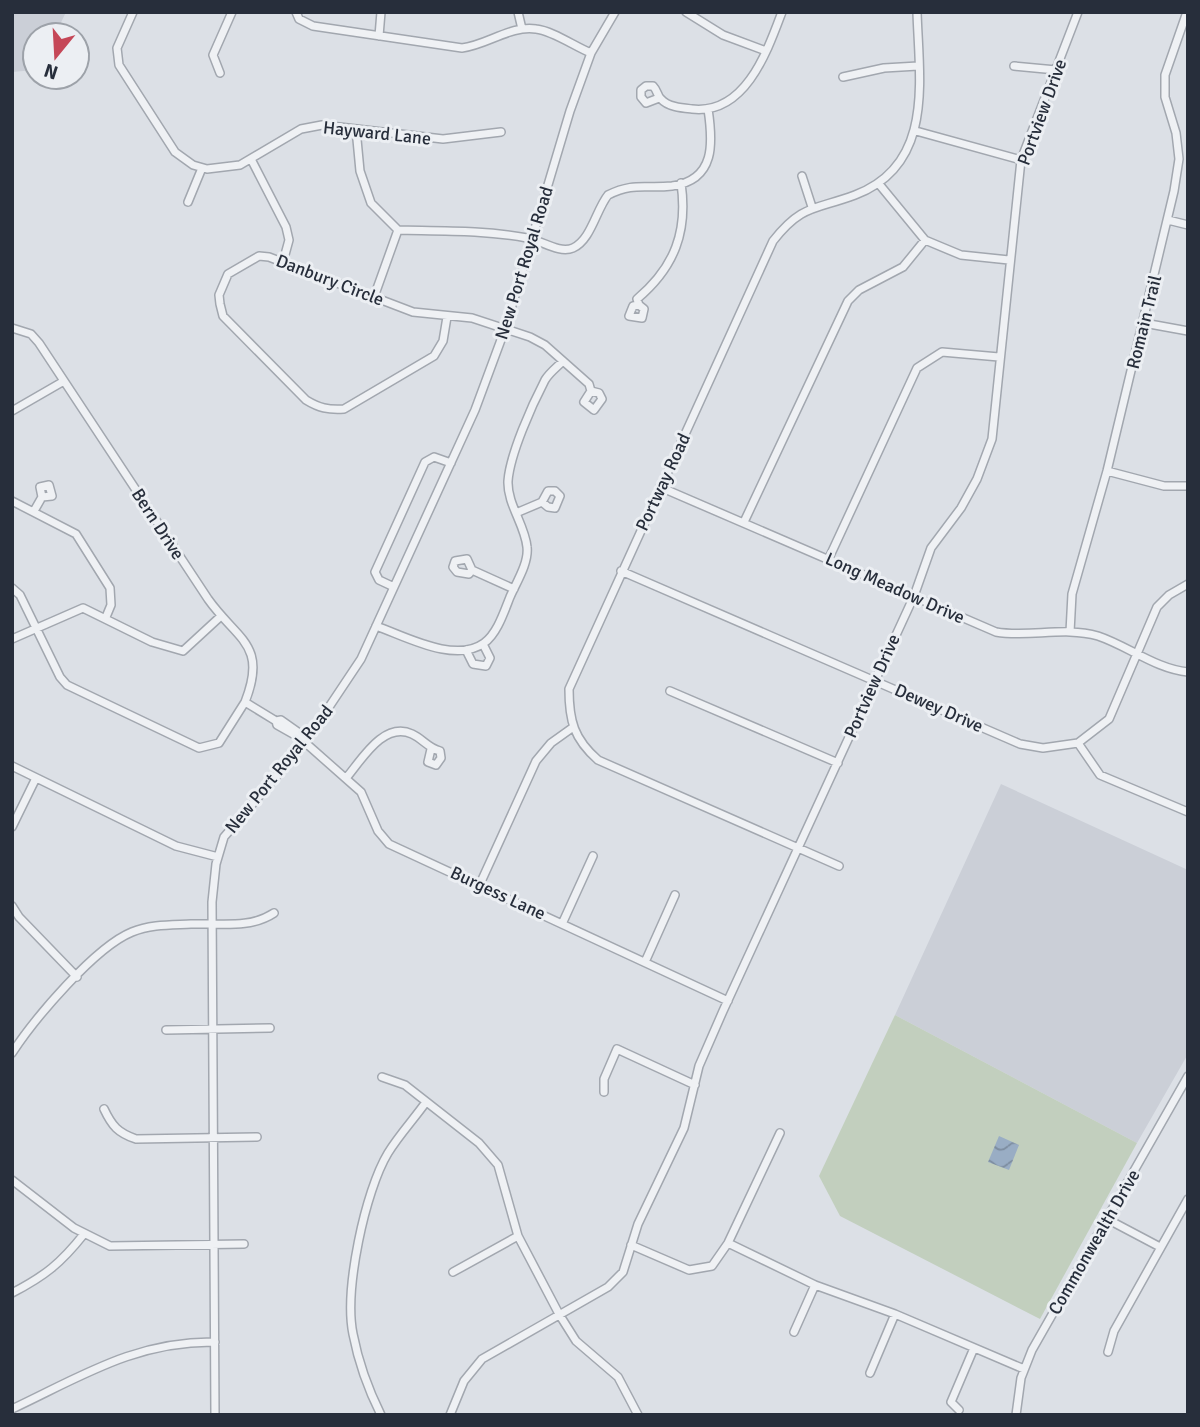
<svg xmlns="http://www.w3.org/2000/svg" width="1200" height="1427" font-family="Signika,sans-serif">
<defs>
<pattern id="water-waves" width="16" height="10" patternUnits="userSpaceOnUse" patternTransform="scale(1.75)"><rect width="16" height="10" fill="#99adc4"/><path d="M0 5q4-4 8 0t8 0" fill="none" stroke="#7d8da0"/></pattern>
</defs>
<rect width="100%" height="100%" fill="#dce0e6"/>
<!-- built -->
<path fill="#cbcfd7" d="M12,12h54l-11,23h-20v35l-23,2z
M1001,784l187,86v184l-51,89 -242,-128z"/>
<!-- grass -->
<path fill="#c2cfbe" d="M895,1015l242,128 -97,176 -200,-103 -21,-40z"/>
<!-- water -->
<path fill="url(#water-waves)" d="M999,1136l20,9 -10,25 -21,-8z"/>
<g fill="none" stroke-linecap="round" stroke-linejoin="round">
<defs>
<path id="minor" d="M133,12l-16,36 2,17 56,87 18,13 14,4 33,-4 61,-36 21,-4 121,14 58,-7
M296,12l3,7 14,7 149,22c25,-3 49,-23 74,-19 17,2 38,17 55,24
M518,12l4,17
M686,12l37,23 43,16
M379,36l2,-24
M1014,66l42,4
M220,73l-7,-18 19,-43
M843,77l41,-9 34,-2
M659,98l-13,5 -5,-6v-7l5,-4h7c5,5 4,10 8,13 7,8 21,9 31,10 53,6 75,-57 90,-97
M356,129l4,42 11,32 27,27c43,1 87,0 129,8 14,2 32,16 46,10 18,-8 23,-38 35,-53 26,-13 37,-6 64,-9 44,-6 41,-44 36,-77
M916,131l105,29
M251,159l35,68 3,13 -6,22
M802,176l10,31
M879,184l46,56 36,15 48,5
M188,202l14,-34
M1168,220l20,5
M374,297l24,-67
M639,305l5,4 -2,9 -13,-2 4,-10 6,-1 -2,-6c38,-32 51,-68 44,-116
M447,317l-4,24 -9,15 -90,53c-16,1 -25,-1 -38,-9l-83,-84 -3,-12 -1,-9 9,-21 31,-18 10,1 144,55 59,6 58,19 15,8 44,39 2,7 8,2 3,6 -8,11 -10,-8 7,-11
M1144,323l44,8
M12,328l19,6 8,9 169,256c29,41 60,45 37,103l31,19
M12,411l52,-30
M1107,471l57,15h24
M660,487l336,145c33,6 68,-6 102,4 30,10 58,33 90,36
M12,501l64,33 34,54 1,17 -5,12
M34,511l8,-14 -2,-10 9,-2 3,11 -10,1
M516,513l26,-11 6,-11h7l5,5 -5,12 -7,-1 -6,-5
M744,522l104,-221 11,-11 44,-23 22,-27
M829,558l88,-190 25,-16 57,5
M472,570l-3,4 -12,-2 -4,-5 2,-6 12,-2 5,11 42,19
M621,571l399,173 23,4 35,-5 31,-24 48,-112 12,-12 19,-11
M394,587l-15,-7 -4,-8 50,-110 9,-5 17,6
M12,588l8,7 40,82 7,8 132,63 20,-5 26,-41
M376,626c29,10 79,38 108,17 13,-9 20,-31 26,-46 6,-14 19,-34 17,-50 -2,-22 -20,-43 -19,-66 2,-27 24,-76 37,-101 4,-7 12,-13 18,-19
M1070,632l2,-38 35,-123 67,-280 5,-32 -3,-26 -11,-36v-22l22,-63
M12,639l71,-31 69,34 31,9 38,-35
M466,650l7,14 13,2 4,-8 -7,-14
M670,691l168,72
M281,720l17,12 2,6 -23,-13 -1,-4z
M300,738l61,54 17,39 11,13 339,157
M1078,743l22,32 88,37
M12,766l164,80 42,11
M347,777c15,-18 37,-56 65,-43 11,5 16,14 28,17l1,7 -5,7 -8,-3 3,-13
M12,827l24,-49
M839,866l-241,-106c-24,-21 -29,-39 -29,-71l204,-448c29,-37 42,-31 82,-46 80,-30 64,-116 62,-183
M480,884l56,-123 15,-18 21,-15
M12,906l7,11 58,60
M562,924l31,-68
M645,962l30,-67
M166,1030l104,-2
M12,1053c23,-35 83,-106 120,-121 19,-8 40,-7 59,-8 29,-1 59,5 83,-11
M382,1077l23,8 74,58 19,22 20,71 41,78 17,27 42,36 20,38
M604,1092v-13l13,-30 78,36
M104,1109c8,17 14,24 32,30l121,-2
M12,1180l62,48 36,18 134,-2
M1107,1219l53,28
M728,1243l87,42 80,29 129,55
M631,1245l58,25 23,-4 16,-23 52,-110
M453,1272l65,-36
M12,1293c33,-17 49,-30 72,-59
M794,1332l21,-47
M1108,1352l6,-21 74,-132
M870,1373l25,-59
M12,1409c70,-33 124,-68 203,-67
M959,1410l-8,-8 23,-54
M215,1415l-3,-513 4,-38 8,-27 81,-94 56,-84 114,-249 30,-81 65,-218 21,-58 24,-41
M381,1415c-12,-24 -23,-55 -28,-81 -9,-44 12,-143 35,-181 11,-18 26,-34 38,-51
M450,1415l14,-34 18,-22 126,-72 15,-15 15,-48 46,-96 15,-62 24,-55 191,-415 17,-48 30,-40 16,-29 15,-40 29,-279 57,-148
M1016,1415l5,-37 11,-28 156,-274"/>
</defs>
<!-- minor casing -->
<use href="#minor" stroke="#a2a7af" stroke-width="10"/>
<!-- minor -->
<use href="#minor" stroke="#eff1f4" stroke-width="7"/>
</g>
<g text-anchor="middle" stroke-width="6" stroke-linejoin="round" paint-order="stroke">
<!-- street labels -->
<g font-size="18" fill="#272e3b" stroke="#eceff3">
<text transform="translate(1042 112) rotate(-70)" y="6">Portview Drive</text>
<text transform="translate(377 133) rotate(6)" y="6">Hayward Lane</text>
<text transform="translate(524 263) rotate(-73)" y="6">New Port Royal Road</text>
<text transform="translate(330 280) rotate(21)" y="6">Danbury Circle</text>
<text transform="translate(1144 322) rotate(-76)" y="6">Romain Trail</text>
<text transform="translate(663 482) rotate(-65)" y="6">Portway Road</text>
<text transform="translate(158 524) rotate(57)" y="6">Bern Drive</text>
<text transform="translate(895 588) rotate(24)" y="6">Long Meadow Drive</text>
<text transform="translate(872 686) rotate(-66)" y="6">Portview Drive</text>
<text transform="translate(939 708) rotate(24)" y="6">Dewey Drive</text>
<text transform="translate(279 769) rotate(-51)" y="6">New Port Royal Road</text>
<text transform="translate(498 893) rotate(25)" y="6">Burgess Lane</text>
<text transform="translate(1094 1242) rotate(-60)" y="6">Commonwealth Drive</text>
</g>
</g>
<!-- border -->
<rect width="1200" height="1427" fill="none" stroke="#272e3b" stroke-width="28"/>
<!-- north arrow -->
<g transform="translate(56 56) rotate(198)"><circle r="33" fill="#eceff3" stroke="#9da2a9" stroke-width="2"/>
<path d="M0-5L12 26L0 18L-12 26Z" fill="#c54757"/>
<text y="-10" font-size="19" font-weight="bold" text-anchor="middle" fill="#272e3b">N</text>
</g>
</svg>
